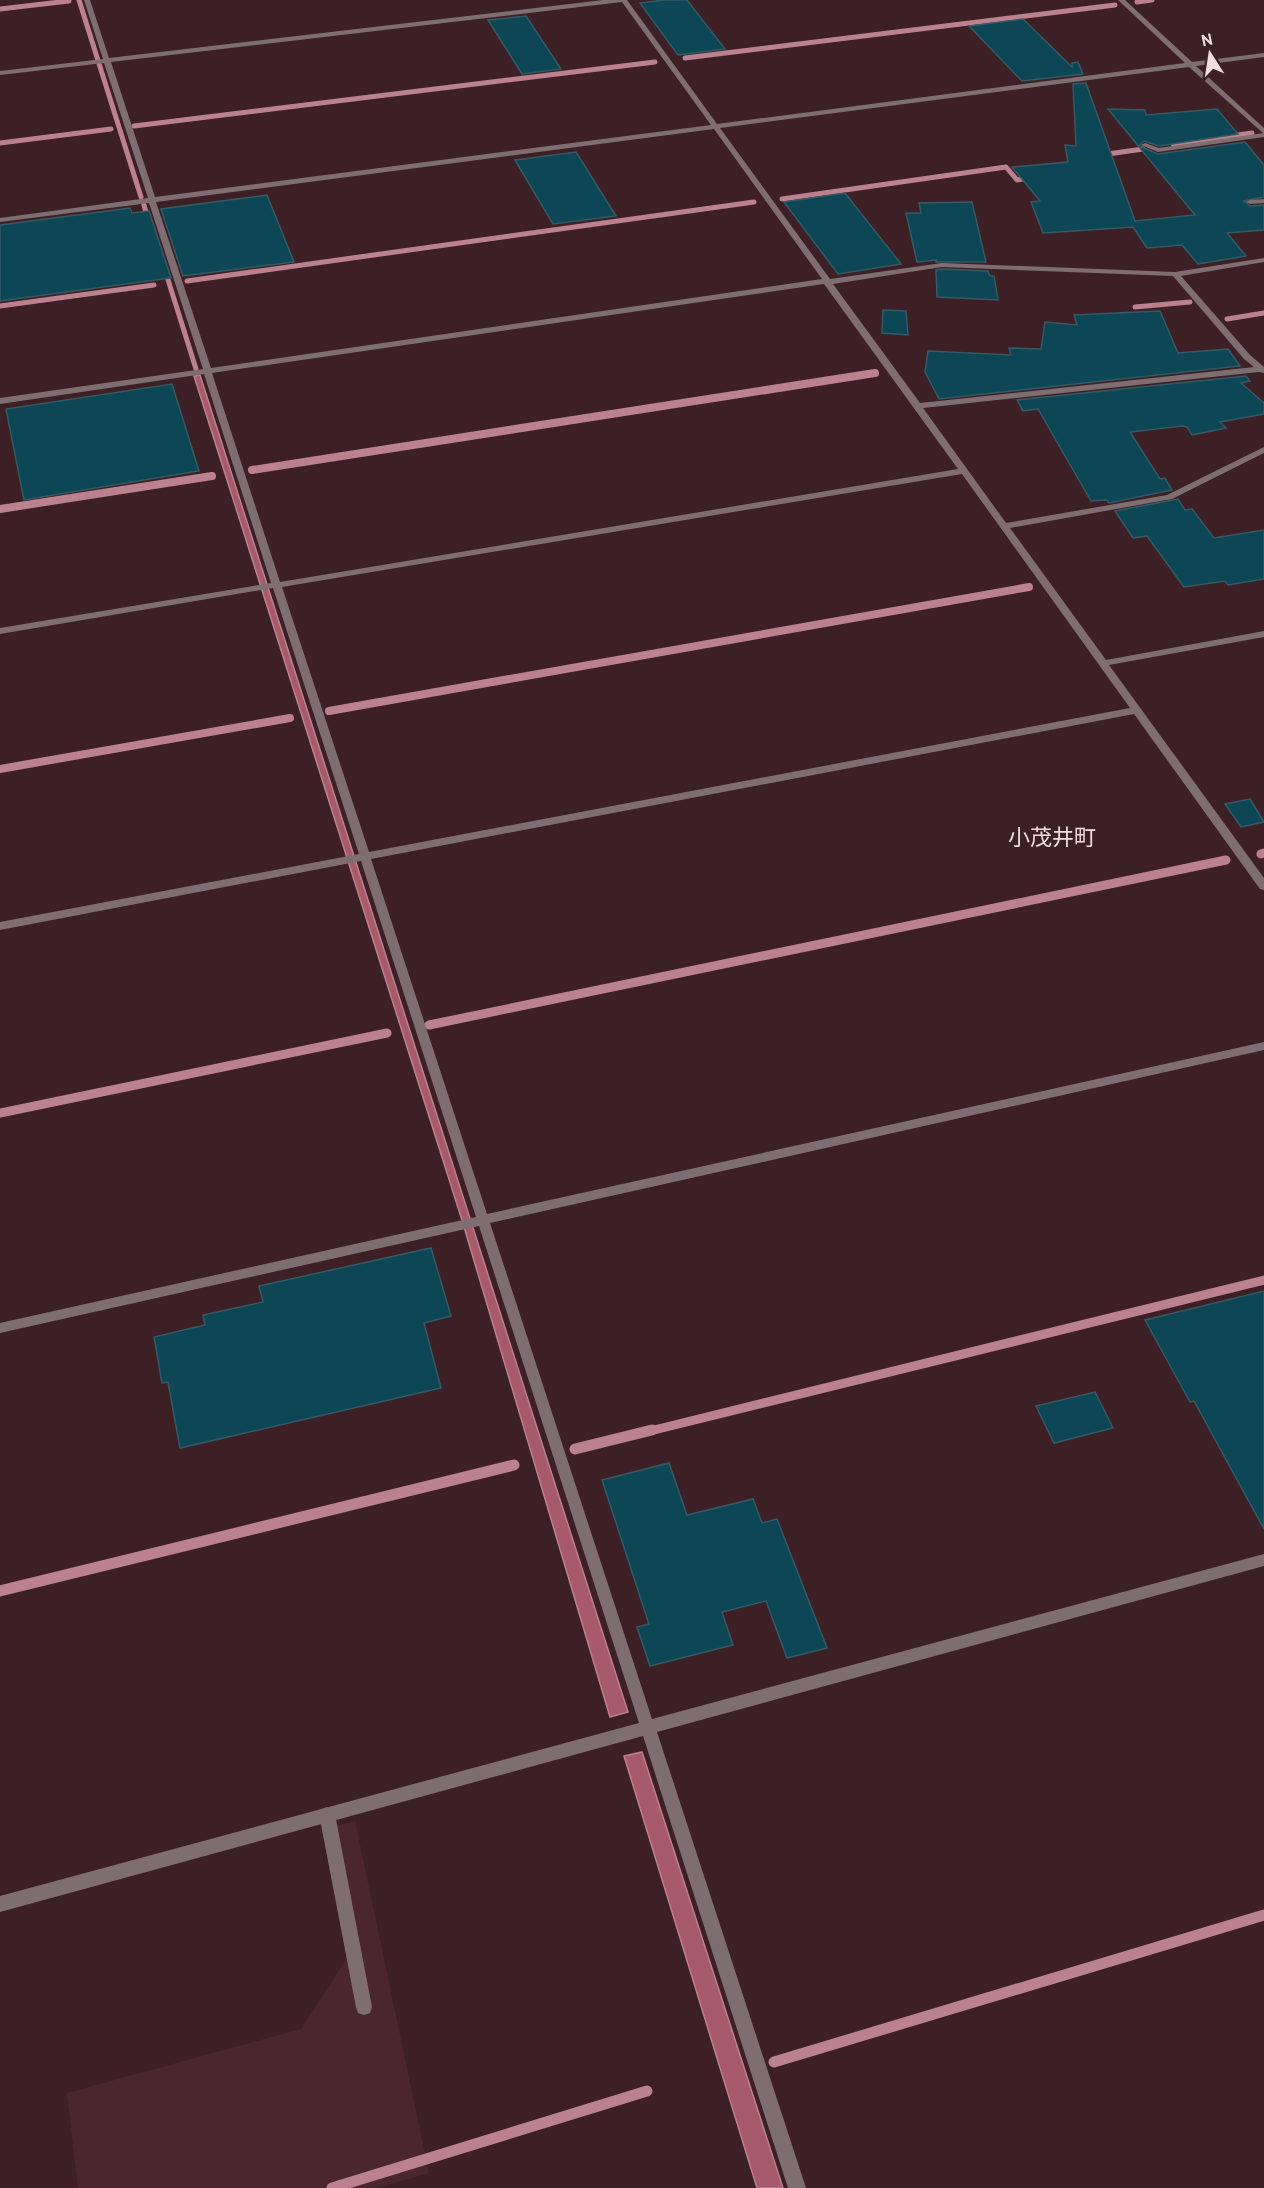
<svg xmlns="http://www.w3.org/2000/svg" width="1264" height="2188" font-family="Overpass,'Noto Sans JP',sans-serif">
<rect width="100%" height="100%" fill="#3d2026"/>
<!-- built -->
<path fill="#4a2730" d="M355,1821l74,352 -52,15h-299l-11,-95 234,-64 46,-71 -25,-128z"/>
<!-- water -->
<path fill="#a65a6b" stroke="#bc818e" stroke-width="1.5" d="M200,375l428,1337 -18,5 -149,-500 -267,-841z
M642,1752l141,436h-26l-133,-432z"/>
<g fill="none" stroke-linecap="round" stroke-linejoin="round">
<!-- stream-far3 -->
<path stroke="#bc818e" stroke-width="5" d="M79,0l62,197
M1137,2l15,-2
M0,9l69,-8
M685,58l430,-53
M134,126l521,-64
M0,143l111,-14
M1173,144l79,-11
M1101,155l42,-6
M782,199l224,-32 11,13 16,-3
M144,205l5,18
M164,267l32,102
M187,281l567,-79
M0,306l154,-21
M1135,307l55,-5
M1227,319l37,-6"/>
<!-- stream-far2 -->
<path stroke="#bc818e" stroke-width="8" d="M252,470l623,-97
M0,509l212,-33
M329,711l700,-124
M0,769l290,-51"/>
<!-- stream-far1 -->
<path stroke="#bc818e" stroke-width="9" d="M1261,854l3,-1
M429,1025l797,-165
M0,1113l387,-80
M646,1432l618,-152"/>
<!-- stream -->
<path stroke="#bc818e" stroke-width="11" d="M575,1449l77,-19
M0,1591l514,-126
M774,2062l490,-147
M332,2188l315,-97"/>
</g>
<!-- building -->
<path fill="#0d4755" stroke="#365a65" stroke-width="1.5" d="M664,0h23l38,49 -47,6 -38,-52z
M526,16l35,53 -39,5 -34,-54z
M1023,19l49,48v-4l6,-1 5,12 -61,7 -53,-55z
M1086,83l49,138 60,-6 -87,-106 37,1 1,5 71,-6 21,25 -79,12 -15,-5 -5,5 19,8 87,-12 19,23v32l-20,4 6,5 14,-1v25l-37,3 19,23 -48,8 -16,-19 -35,3 -14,-21 -90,6 -12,-31 9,-1 -28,-34 56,-5 -3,-17 11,1 -3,-62z
M576,152l40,64 -63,8 -38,-64z
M845,193l56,71 -63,10 -54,-72z
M267,195l27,67 -111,14 -22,-67z
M972,202l14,60h-50v-2l-19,2 -11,-49h15l-2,-10z
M130,208l2,5 17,-2 22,67 -171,23v-76z
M942,269l46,2 2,5h4l4,24 -61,-3 -1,-27z
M883,310l23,1 2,24 -26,-2z
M1160,311l18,42 50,-4 12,17 -301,33 -14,-27 3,-21 83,4 -2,-7 32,1 4,-27 32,3 -3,-10z
M1246,376l4,5 -9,2 23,20v11l-44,8 6,6 -34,7 -5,-8 -5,-1 -52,6 30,47 5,-1 7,12 -63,13 -2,-3 -16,1 -53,-92 -15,2 -6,-11z
M172,384l27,87 -175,29 -18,-91z
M1178,499l7,11 7,-1 22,29 50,-8v49l-36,6 -3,-4 -41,6 -37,-51 -14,2 -18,-27z
M1250,799l14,23 -23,5 -16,-23z
M431,1248l20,68 -27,7 17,65 -261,60 -12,-66 -6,1 -8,-46 51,-12 -2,-10 60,-13 -4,-16z
M1264,1291v238l-70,-128 -4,1 -45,-82z
M1095,1392l18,36 -59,15 -18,-37z
M669,1463l18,52 66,-16 9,24 15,-4 50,129 -40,10 -21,-57 -44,11 11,33 -83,21 -13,-39 12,-3 -47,-144z"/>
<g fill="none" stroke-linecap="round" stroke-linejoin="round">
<!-- service -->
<path fill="#7e6e71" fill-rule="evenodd" d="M1264,133v4l-106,15 -17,-7 4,-2 14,5z
M1264,199v4l-14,1 -4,-2 4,-2z
M327,1807l5,2 3,5 37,193 -2,6 -6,2 -6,-2 -2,-6 -37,-193 3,-5z"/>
<!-- minor -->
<path fill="#7e6e71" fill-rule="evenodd" d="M84,0h6l19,58 494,-58h24l90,124 468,-61 -67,-63h7l67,62 72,-9v4l-68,9 68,62v6l-75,-67 -469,61 110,151 112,-16 233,9 89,-14v4l-83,14 69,79 14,12v6l-5,-1 -336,36 83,115 161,-28 97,-48v6l-92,46 -162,29 96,132 158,-29v6l-155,28 155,213v12l-4,-1 -126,-175 -763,145 116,355 777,-172v8l-774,173 162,496 612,-165v12l-607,166 149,456h-18l-145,-452 -643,176v-16l639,-173 -160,-497 -479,107v-10l476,-106 -115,-356 -361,69v-8l359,-68 -86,-266 -273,46v-6l271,-45 -67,-209 -204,30v-6l203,-29 -54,-166 -149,19v-4l148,-20 -44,-135 -104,12v-4l103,-12zM622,2l89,123 -556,72 -44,-135zM714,129l108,150 -611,89 -55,-166zM942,267l231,9 71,83 10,8 -334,36 -87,-119zM824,284l134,185 -678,113 -68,-209zM962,474l168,234 -761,144 -87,-265z"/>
</g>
<g text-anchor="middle" stroke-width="6" stroke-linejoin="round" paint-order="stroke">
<!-- quarter labels -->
<g font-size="22" fill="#f1dde0" stroke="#3d2026">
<text x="1052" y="845">小茂井町</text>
</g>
</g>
<!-- north arrow -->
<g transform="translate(1210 54) rotate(348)" stroke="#3d2026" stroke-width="4.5" paint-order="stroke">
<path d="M0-4.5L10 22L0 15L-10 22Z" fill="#f1dde0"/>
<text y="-9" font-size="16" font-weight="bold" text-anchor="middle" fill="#f1dde0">N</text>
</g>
</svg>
